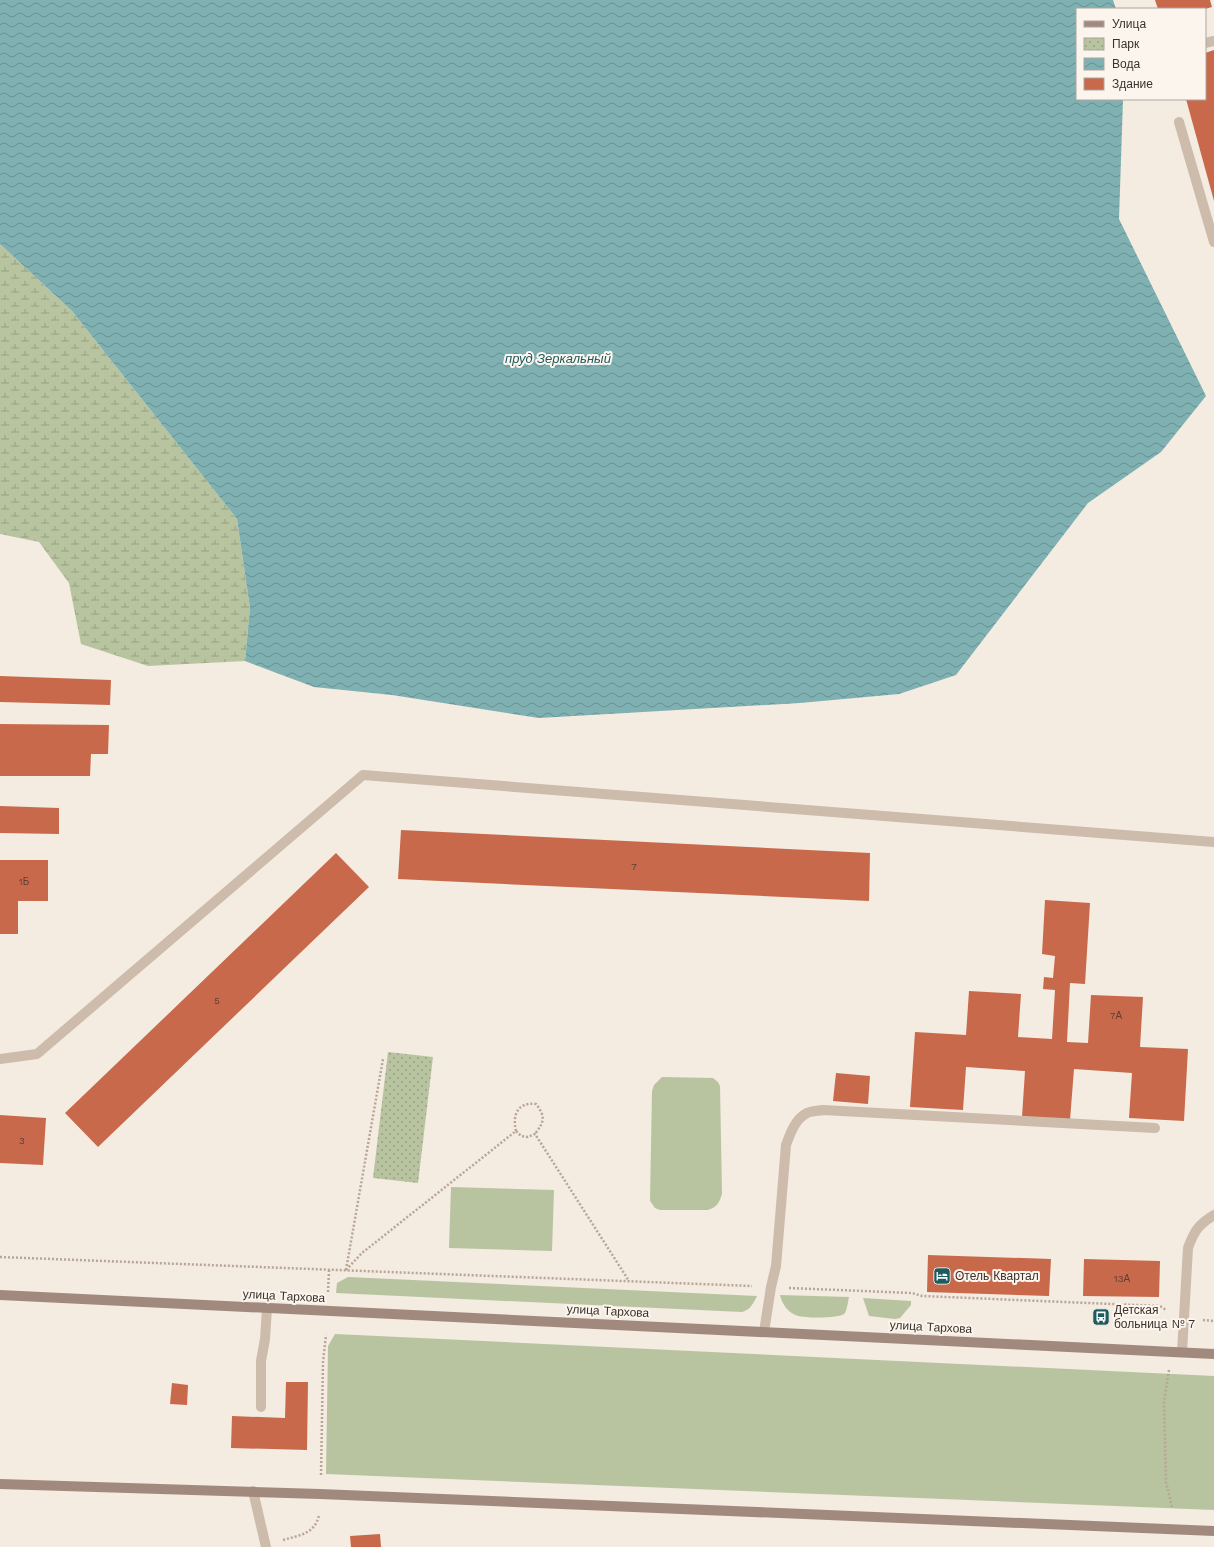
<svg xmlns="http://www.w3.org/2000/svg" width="1214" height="1547" font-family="'Work Sans',sans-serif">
<defs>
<pattern id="wetland-marsh" width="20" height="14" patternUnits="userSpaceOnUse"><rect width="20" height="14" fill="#b8c4a0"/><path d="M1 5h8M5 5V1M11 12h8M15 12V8" fill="none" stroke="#97a083"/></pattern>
<pattern id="park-dots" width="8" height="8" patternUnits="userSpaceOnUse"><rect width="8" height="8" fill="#b8c4a0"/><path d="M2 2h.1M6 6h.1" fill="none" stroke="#97a083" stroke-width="1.8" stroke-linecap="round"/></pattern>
<pattern id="water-waves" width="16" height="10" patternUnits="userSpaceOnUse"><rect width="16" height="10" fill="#7fb0b2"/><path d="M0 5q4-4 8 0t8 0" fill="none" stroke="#699091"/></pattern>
</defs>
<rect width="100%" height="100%" fill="#f4ebe1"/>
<!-- grass -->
<path fill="#b8c4a0" d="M662,1077l51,1 5,4 2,4 2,108c-3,9 -5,13 -14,16h-48l-5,-2 -5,-7 2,-110 2,-6z
M451,1187l103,3 -2,61 -103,-3z
M348,1277l409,19c-4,8 -7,14 -15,16l-406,-19 1,-10z
M780,1295l69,2c-1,5 -2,12 -4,16 -5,6 -40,5 -47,3 -10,-3 -16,-12 -18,-21z
M863,1298l48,3v4l-11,13 -5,1 -26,-3z
M335,1334l879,42v134l-888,-36 2,-128z"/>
<!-- wetland -->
<path fill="url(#wetland-marsh)" d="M0,244l72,67 165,208 13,89 -5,53 -97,5 -67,-22 -12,-61 -30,-41 -39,-8z"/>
<!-- park -->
<path fill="url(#park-dots)" d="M388,1052l45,5 -15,126 -45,-5z"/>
<!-- water -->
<path fill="url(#water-waves)" d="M0,0h1113l3,9h-39v90h46l-4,120 87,177 -45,56 -73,51 -132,172 -57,19 -99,9 -261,15 -147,-23 -78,-8 -69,-26 5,-53 -13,-89 -165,-208 -72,-67z"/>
<!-- building -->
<path fill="#c8694b" d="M1155,0h55l2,7 -7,2h-47z
M1214,50v151l-28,-102h19v-46z
M0,676l111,4 -1,25 -110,-3z
M0,724l109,1 -1,29h-17l-1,22h-90z
M0,806l59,2v26l-59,-1z
M401,830l469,23 -1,48 -471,-22z
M336,853l33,34 -271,260 -33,-34z
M0,860h48v41h-30v33h-18z
M1045,900l45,3 -5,81 -15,-1 -3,59 21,1 3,-48 52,2 -3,50 48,2 -4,72 -55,-3 3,-45 -58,-4 -4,51 -48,-3 3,-46 -59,-4 -3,43 -53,-3 5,-75 51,3 3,-44 52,3 -3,43 34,2 3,-49 -12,-1 1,-12 9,1 2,-22 -13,-2z
M836,1073l34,3 -2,28 -35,-3z
M0,1115l46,3 -3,47 -43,-2z
M928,1255l123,4 -2,37 -122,-4z
M1084,1259l76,2 -1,36 -76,-1z
M286,1382h22l-1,68 -76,-2 1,-32 53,2z
M172,1383l16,2 -1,20 -17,-1z
M380,1534l1,13h-30l-1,-11z"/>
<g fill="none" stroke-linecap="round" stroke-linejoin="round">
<!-- path -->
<path stroke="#b9a596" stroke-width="2.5" stroke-dasharray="2 2" stroke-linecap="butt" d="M516,1131c-4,-17 2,-29 20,-27 10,13 8,18 -1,30
M0,1257l752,29
M346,1270l16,-17 154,-122 5,5 7,1 7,-3 94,147
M346,1270l37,-211
M789,1288l123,5 10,3 238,10 6,4
M328,1292l1,-22
M1203,1320l11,1
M1169,1370l-5,32 2,80 6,25
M321,1475l2,-113 3,-27
M283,1540c17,-5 32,-6 36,-25"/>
<!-- service -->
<path stroke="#cdbbac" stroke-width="10" d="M1205,43l9,-2
M1179,122l35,120
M0,1059l37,-5 326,-279 851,67
M764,1332l7,-45 5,-21 10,-121c4,-11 9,-26 21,-32 4,-2 11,-2 16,-3l332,18
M1182,1352l6,-104c6,-17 11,-24 26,-33
M261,1407v-46l4,-22 2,-31
M253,1491l13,56"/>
<!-- secondary -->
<path stroke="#a18a7d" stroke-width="10" d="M0,1295l1214,59
M0,1484l320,10 894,37"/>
</g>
<!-- icons -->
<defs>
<symbol id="hotel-square" viewBox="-11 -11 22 22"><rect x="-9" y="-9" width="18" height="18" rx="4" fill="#1f5a5e" stroke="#fbf5ee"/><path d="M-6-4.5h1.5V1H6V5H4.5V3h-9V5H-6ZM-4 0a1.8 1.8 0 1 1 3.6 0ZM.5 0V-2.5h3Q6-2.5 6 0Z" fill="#fff"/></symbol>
<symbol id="bus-square" viewBox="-11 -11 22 22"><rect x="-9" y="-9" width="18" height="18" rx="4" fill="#1f5a5e" stroke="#fbf5ee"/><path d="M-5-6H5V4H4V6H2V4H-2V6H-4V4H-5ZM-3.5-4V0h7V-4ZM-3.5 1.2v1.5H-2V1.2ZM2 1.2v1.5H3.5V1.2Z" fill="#fff"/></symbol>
</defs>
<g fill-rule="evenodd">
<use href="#hotel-square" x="932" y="1266" width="20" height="20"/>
<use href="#bus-square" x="1091" y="1307" width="20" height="20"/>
</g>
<g text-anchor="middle" stroke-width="4" stroke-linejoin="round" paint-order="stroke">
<!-- number labels -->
<g font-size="10" fill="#5e3e33">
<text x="634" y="870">7</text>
<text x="24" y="885">1Б</text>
<text x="217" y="1004">5</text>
<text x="1116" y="1019">7А</text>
<text x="22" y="1144">3</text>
<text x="1122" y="1282">13А</text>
</g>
<!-- poi labels -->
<g font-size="12" fill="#3b302b" stroke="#fbf5ee" text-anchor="start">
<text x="955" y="1280">Отель Квартал</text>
<text x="1114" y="1314">Детская<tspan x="1114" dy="14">больница № 7</tspan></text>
</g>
<!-- street labels -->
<g font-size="12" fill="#3b302b" stroke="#fbf5ee">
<text transform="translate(284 1296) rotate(3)" y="4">улица Тархова</text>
<text transform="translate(608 1311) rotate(3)" y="4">улица Тархова</text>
<text transform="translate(931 1327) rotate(3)" y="4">улица Тархова</text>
</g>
<!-- water labels -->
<g font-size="13" font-style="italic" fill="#1f5a5e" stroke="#fbf5ee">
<text x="558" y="363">пруд Зеркальный</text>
</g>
</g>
<!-- legend -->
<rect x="1076" y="8" width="130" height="92" fill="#fbf5ee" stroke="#aea6a0"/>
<rect x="1084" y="21" width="20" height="6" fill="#a18a7d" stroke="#aea6a0"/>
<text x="1112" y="28" font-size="12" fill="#3b302b">Улица</text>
<rect x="1084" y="38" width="20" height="12" fill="url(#park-dots)" stroke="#aea6a0"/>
<text x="1112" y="48" font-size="12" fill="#3b302b">Парк</text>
<rect x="1084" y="58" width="20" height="12" fill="url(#water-waves)" stroke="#aea6a0"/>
<text x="1112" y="68" font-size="12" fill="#3b302b">Вода</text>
<rect x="1084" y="78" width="20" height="12" fill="#c8694b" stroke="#aea6a0"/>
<text x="1112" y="88" font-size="12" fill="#3b302b">Здание</text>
</svg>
